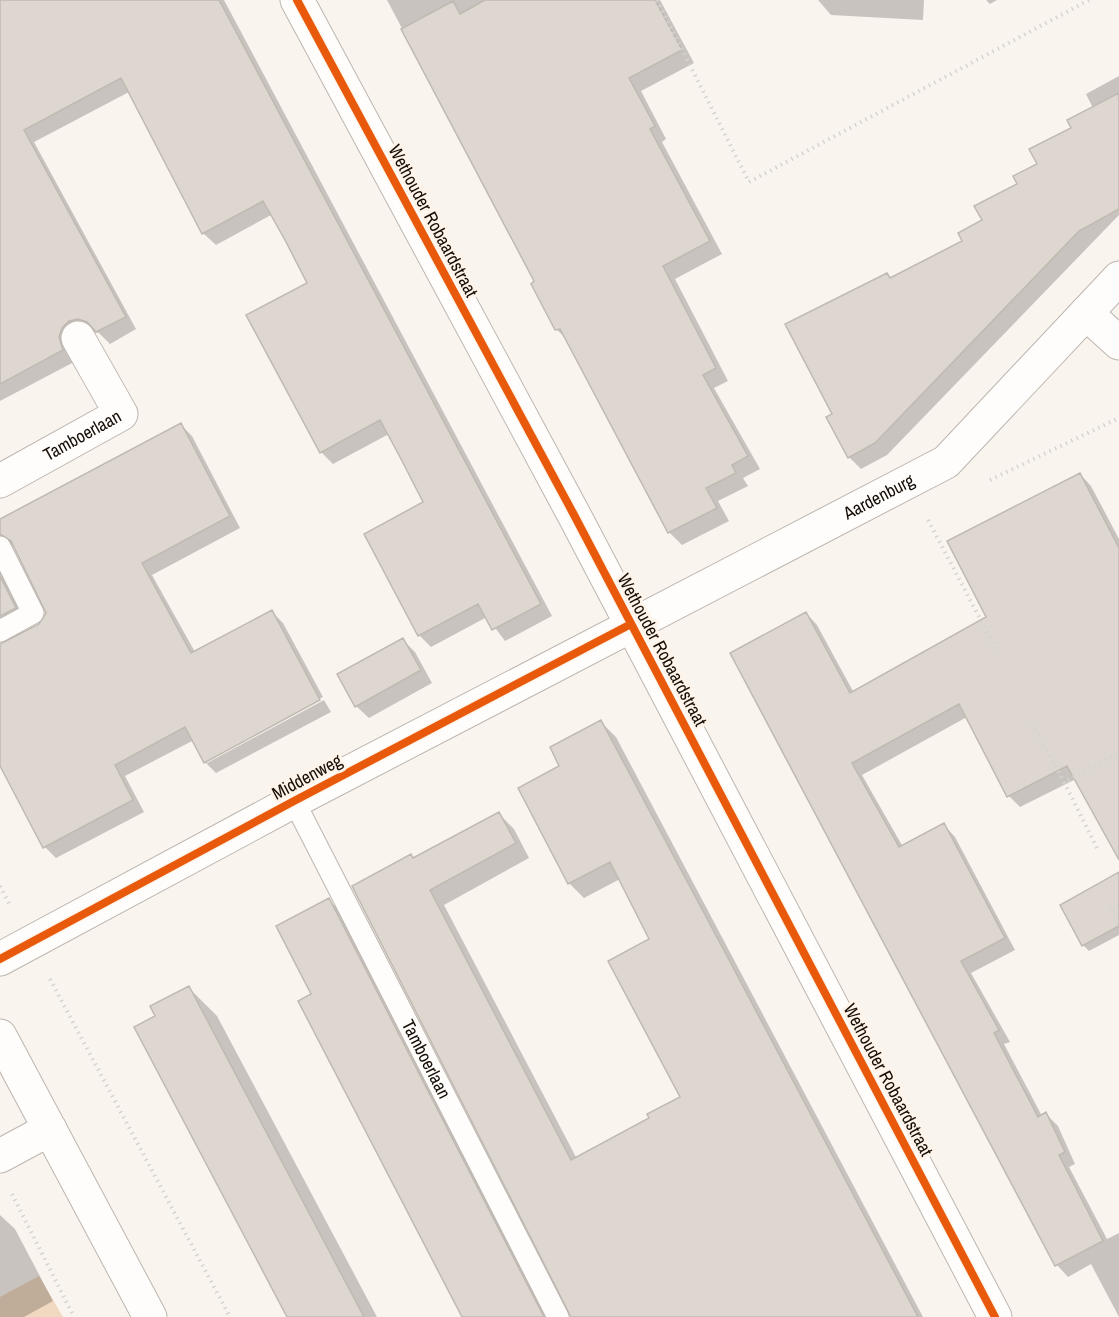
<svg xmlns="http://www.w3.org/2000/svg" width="1119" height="1317" font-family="'Archivo Narrow',sans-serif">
<rect width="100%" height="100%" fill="#faf4ee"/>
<!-- green -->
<path fill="#f0d9c0" d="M39,1276l24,41h-63v-20z"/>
<!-- shadow -->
<path fill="#0003" d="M0,0h224l328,616 -47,25 -18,-24 -56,30 -12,-12 6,-132 -36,-69 -56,30 -12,-12 -12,-169 -23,-43 -15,-25 -55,30 -12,-11 -75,-142 -95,50 102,187 -26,15 -11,-11 -9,-2 -16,31 -74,39z
M387,0h273l34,63 -53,28 25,48 -4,3 60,112 -47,25 53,102 -14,7 46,81 -17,9 5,8 -30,15 11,20 -47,24 -13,-13 -101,-192 -12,-11 -20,-47z
M818,0h106l-1,20 -92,-5z
M986,0h11l-7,4z
M1119,76v139l-232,240 -26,14 -12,-12 -15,-43 57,-135 73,-38 129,-133 -7,-14z
M181,425l11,11 48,92 -88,47 43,77 77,-40 11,11 40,74 -116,62v4l117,-63 7,12 -115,61 -11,-11 -11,-22 -69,36 19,36 -88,46 -11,-11 -45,-83v-120h6l34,-19 7,-11 -33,-69 -9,2 -5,8v-34z
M1080,474l11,12 28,53v318l-43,-78 -56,28 -11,-11 -42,-79 -105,58 41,72 41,-22 11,12 60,113 -44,23 39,69 -6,2 38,72 4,-2 12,12 17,38 -6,3 38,72 12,-6v84l-28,-53 -23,13 -11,-12 -325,-612 74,-40 11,12 37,68 134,-75z
M0,564l26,55 -26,20z
M403,640l12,12 17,31 -63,35 -13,-12z
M601,722l15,15 307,580h-351l-158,-458 85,-45 15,15 15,29 -85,47 133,254 74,-40 31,-22 -31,-157 -31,-61 -36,19 -15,-15 -8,-116z
M1119,874v61l-30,16 -6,-6z
M329,900l15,15 206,402h-87l-149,-323z
M189,988l28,28 160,301h-88z
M0,1215l15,14 38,72 -29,16h-24z"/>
<!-- building -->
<path fill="#ded7d0" stroke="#c0b9b2" stroke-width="1.5" d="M0,0h219l322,604 -49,26 -14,-26 -60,32 -54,-102 59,-32 -22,-43 -21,-39 -60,33 -74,-138 61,-32 -22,-43 -22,-39 -61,33 -81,-156 -97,52 102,187 -30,15 -9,-10 -9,-3 -9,2 -7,7 -3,9 4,13 -63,34z
M485,0h170l27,50 -53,28 26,48 -5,3 60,112 -47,25 53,102 -13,7 45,81 -16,9 4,8 -30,15 11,20 -49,25 -108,-204 -5,1 -24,-46 3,-3 -133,-252 52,-28 7,13z
M1119,93v116l-40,22 -204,212 -27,15 -22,-41 6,-3 -47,-90 102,-51 3,5 72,-37 -4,-8 24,-13 -8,-14 43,-22 -4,-8 24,-12 -8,-15 42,-21 -4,-8z
M181,423l49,93 -88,47 49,90 81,-43 48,90 -116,63 -19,-36 -70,38 18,35 -90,48 -43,-82v-122l39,-20 7,-11 -35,-72 -11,-7v-15z
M1080,473l39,75v312l-52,-94 -60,31 -48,-93 -107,59 47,84 45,-24 61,115 -44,23 38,69 -5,3 44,84 8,-5 19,40 -6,3 44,86 -48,25 -325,-613 76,-41 44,81 136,-76 -39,-76z
M0,576l16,32 -16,8z
M403,638l18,32 -66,37 -18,-33z
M601,720l127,238 190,359h-347l-219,-431 59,-32 2,4 86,-46 17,31 -86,47 141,270 78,-42 -2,-4 33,-17 -72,-136 41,-22 -39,-77 -42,22 -50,-96 41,-22 -9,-19z
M1119,872v54l-37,20 -22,-41z
M329,898l215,419h-82l-164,-316 13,-7 -35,-68z
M189,986l175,331h-77l-153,-290 21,-11 -5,-10z"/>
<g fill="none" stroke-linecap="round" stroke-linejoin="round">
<defs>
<g id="lane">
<path d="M0,547l33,66 -33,18"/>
<path id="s1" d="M294,801l264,516"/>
</g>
<g id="street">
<path d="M297,0l276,513 422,804"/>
<path d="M1086,313l33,30"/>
<path id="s2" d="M0,481l121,-67 -43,-76"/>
<path id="s3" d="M0,959l294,-158 652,-339 173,-184"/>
<path d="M0,1036l150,281"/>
<path d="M0,1156l50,-27"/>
</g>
</defs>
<!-- lane casing -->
<use href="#lane" stroke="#bdb6af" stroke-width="23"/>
<!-- street casing -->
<use href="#street" stroke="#bdb6af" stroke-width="35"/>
<!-- path -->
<path stroke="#d5d4d1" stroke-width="4" stroke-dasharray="1.5 4.5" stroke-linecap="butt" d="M657,0l92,182 340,-182
M990,480l129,-62
M928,520l68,129
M1032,724l32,58
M1097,848l-33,-66 55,-29
M0,886l11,21
M1110,905l9,18
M50,979l180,338
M12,1194l62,123"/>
<!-- lane -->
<use href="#lane" stroke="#fefdfc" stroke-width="21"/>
<!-- street -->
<use href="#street" stroke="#fefdfc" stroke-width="33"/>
<defs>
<path id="cycleway" d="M297,0l276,513 422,804
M0,959l294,-158 337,-177"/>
</defs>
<!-- cycleway casing -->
<use href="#cycleway" stroke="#fef4ea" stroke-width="11"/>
<!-- cycleway -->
<use href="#cycleway" stroke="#e8590c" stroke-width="8"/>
</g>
<g text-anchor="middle" stroke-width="6" stroke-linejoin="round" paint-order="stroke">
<!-- street labels -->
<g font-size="18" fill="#160e06" stroke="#fef4ea">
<text transform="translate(433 221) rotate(62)" y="6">Wethouder Robaardstraat</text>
<text dy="6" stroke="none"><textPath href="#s2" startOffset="94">Tamboerlaan</textPath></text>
<text dy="6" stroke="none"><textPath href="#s3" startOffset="993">Aardenburg</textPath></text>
<text transform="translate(662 650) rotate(62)" y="6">Wethouder Robaardstraat</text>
<text transform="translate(307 777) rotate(-28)" y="6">Middenweg</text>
<text dy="6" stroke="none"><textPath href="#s1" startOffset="290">Tamboerlaan</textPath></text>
<text transform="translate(888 1080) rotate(62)" y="6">Wethouder Robaardstraat</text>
</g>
</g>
</svg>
